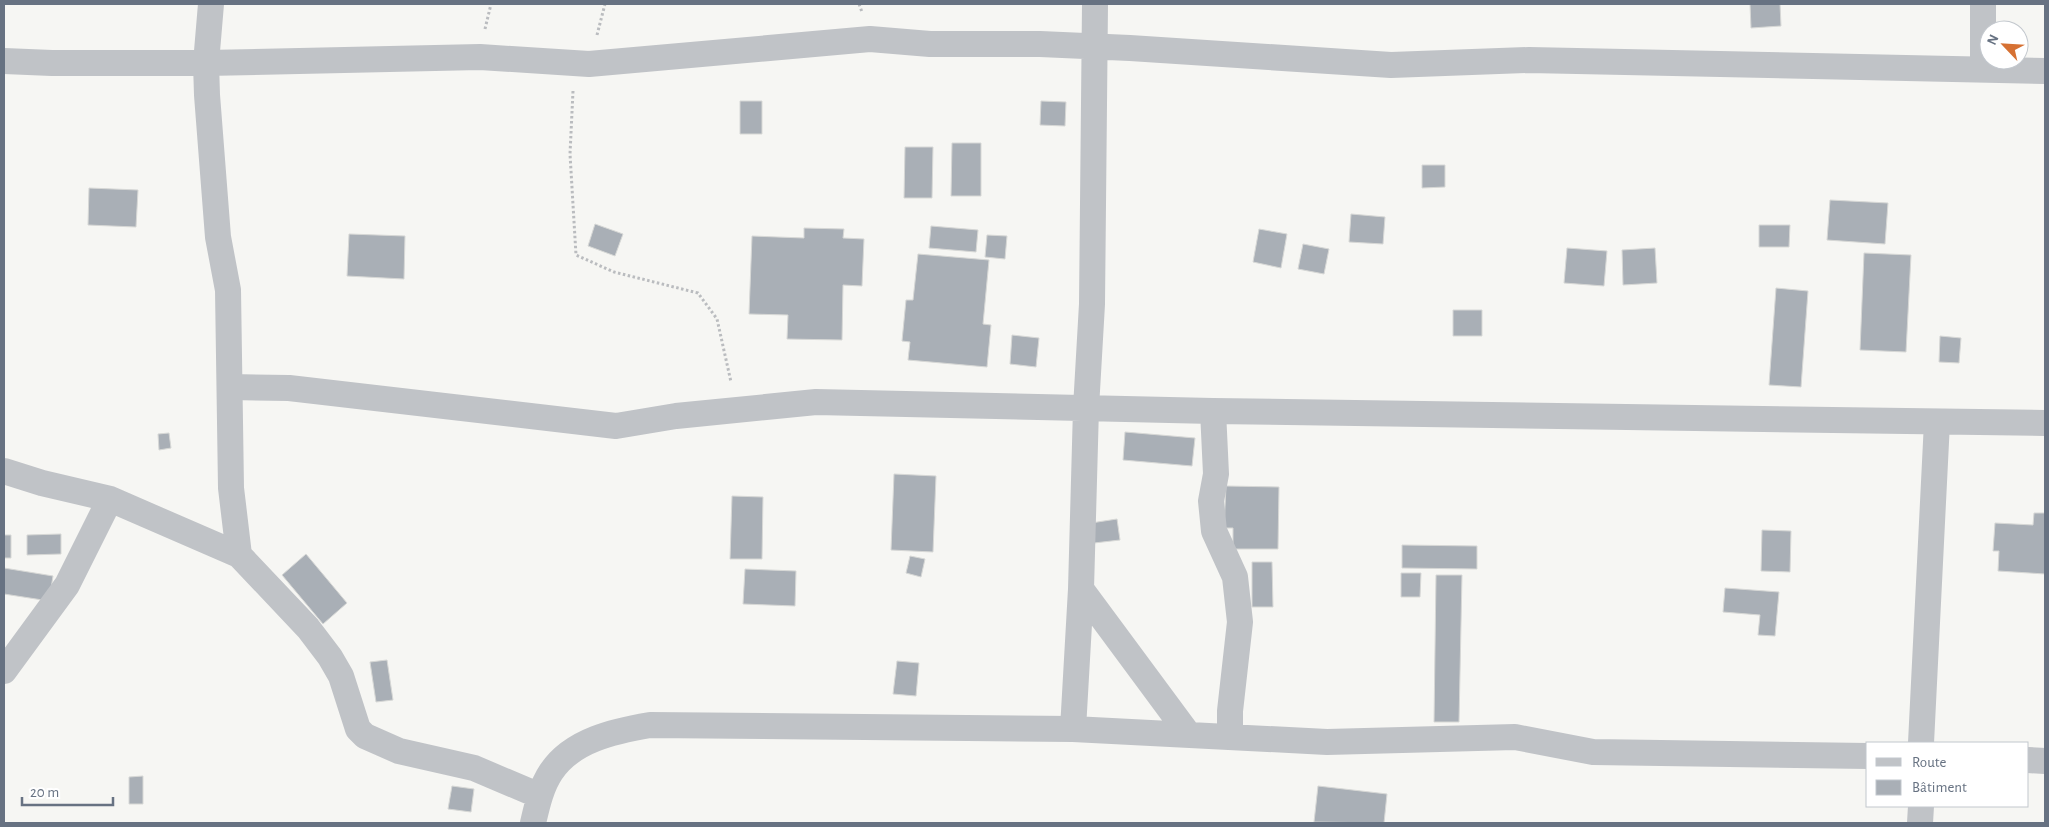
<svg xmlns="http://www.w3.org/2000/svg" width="2049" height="827" font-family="'Alegreya Sans',sans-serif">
<rect width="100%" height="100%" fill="#f6f6f3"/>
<!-- building -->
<path fill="#a9afb6" stroke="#d7d8d6" d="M1750,4h30l1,22 -30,2z
M740,101h22v33h-22z
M1041,101l25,1 -1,24 -25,-1z
M952,143h29v53h-30z
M905,147h28l-1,51h-28z
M1422,165h23v22l-23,1z
M89,188l49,2 -2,37 -48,-2z
M1830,200l58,3 -3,41 -58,-4z
M1351,214l34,3 -2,27 -34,-2z
M595,224l28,10 -8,22 -27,-10z
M1759,225h31l-1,22h-30z
M931,226l47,4 -2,22 -47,-4z
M804,228l40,1 -1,9 21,1 -2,47 -19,-1 -1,55 -55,-1 1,-24 -39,-1 3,-78 52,2z
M1259,229l28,5 -6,34 -28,-6z
M349,234l56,2 -1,43 -57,-3z
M987,235l20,1 -2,23 -20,-2z
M1303,244l26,5 -5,25 -26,-5z
M1567,248l40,3 -3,35 -40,-3z
M1655,248l2,35 -34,2 -1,-35z
M1864,253l47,2 -5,97 -46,-2z
M918,254l71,6 -6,64 8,1 -4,42 -79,-7 2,-18 -8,-1 4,-41h7z
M1776,288l32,3 -7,96 -32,-2z
M1453,310h29v26h-29z
M1012,335l27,3 -3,29 -26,-3z
M1940,336l21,2 -2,25 -20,-1z
M1125,432l70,6 -3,28 -69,-6z
M169,433l2,15 -12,2 -1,-16z
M894,474l42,2 -3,76 -42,-2z
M1226,486l53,1 -1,62h-45v-21h-9z
M732,496l31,1 -1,62h-32z
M2034,513h11v61l-47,-3 1,-20h-6l2,-28 38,2z
M1117,519l3,21 -26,3 -3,-20z
M1762,530l29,1 -1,41 -29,-1z
M61,534v20l-34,1v-20z
M4,535h7v23h-7z
M1402,545l75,1v23l-75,-1z
M306,554l41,49 -24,21 -41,-49z
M910,556l15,3 -4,18 -15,-4z
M1252,562h20l1,45h-21z
M4,568l49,8 -4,25 -45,-7z
M745,569l51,2 -1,35 -52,-2z
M1401,573h20l-1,24h-19z
M1436,575h26l-3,147h-25z
M1725,588l54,4 -4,44 -17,-1 2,-20 -37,-3z
M387,660l6,40 -17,2 -6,-40z
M897,661l22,2 -3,33 -23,-2z
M143,776v28h-14v-27z
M452,786l22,3 -3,23 -23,-3z
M1318,786l69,8 -3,29 -70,-1z"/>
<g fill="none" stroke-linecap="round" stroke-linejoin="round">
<!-- path -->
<path stroke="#babcbf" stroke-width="3" stroke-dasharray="2.5 2.5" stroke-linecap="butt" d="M859,4l3,8
M485,29l6,-25
M597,35l8,-31
M573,91l-3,63 6,101 38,17 84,21 19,26 14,63"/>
<!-- street -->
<path stroke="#c0c3c7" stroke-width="26" d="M211,4l-5,59 1,32 11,142 10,53 3,198 8,67
M1983,4v65
M4,61l48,2h154l274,-6 109,7 281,-25 60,5h110l90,4 261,17 138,-5 516,11
M230,387l59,1 327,38 60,-10 140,-14 397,9 832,12
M1213,411l3,63 -5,27 3,30 21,46 5,45 -10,89v26
M4,471l38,12 68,16 129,56 69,73 22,29 11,19 17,53 7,7 34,15 75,17 66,28
M1081,589l108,146
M4,671l63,-86 43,-86
M1073,729l8,-140 5,-181 6,-104 3,-300
M1921,743l16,-321
M2028,760l17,1
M533,823c4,-17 8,-36 18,-51 21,-32 64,-41 99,-47l423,4 254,13 188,-5 78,15 275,4
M1920,823l1,-17"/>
</g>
<!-- border -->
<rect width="2049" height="827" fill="none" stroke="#677282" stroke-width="10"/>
<!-- legend -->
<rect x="1866" y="742" width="162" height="65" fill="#ffffff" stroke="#c2c7cd"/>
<rect x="1876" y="758" width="25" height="8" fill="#c0c3c7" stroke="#c2c7cd"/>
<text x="1912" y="767" font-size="15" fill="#677282">Route</text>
<rect x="1876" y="780" width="25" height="15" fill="#a9afb6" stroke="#c2c7cd"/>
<text x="1912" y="792" font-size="15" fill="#677282">Bâtiment</text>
<!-- north arrow -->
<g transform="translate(2004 45) rotate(295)"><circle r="24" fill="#ffffff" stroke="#c2c7cd"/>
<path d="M0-4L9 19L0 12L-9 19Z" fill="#d67133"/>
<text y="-8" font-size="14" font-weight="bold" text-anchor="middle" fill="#677282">N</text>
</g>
<!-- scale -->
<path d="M22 797v8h91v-8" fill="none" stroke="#677282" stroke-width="2.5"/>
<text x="30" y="797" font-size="15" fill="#677282" stroke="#ffffff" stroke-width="4" paint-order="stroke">20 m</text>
</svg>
